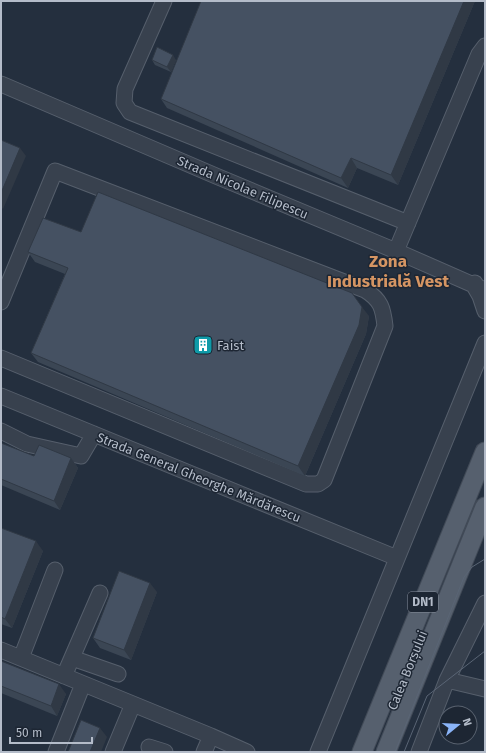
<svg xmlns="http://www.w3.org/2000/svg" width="486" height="753" font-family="'Fira Sans',sans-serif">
<rect width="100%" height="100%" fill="#242f3e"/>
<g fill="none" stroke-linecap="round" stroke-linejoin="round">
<defs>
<path id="minor" d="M164,1l-39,88 -1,14 6,9 278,111
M1,84l215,92 180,75 89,39
M396,251l83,-197 6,-8
M475,283l-2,1 7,12 5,15
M1,302l54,-131 310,119c16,10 18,18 20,36l-61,154 -6,4h-12l-305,-126
M1,396l396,162
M1,431l26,13 54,12 13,-22
M1,650l210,86 36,16
M21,658l34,-88
M72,658l46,16
M64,676l36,-83
M447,680l38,9
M149,747l16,5
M56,752l27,-68
M113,752l20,-48
M204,752l7,-16
M318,752l167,-409
M419,752l28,-72 38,-77"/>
<path id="major" d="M362,752l123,-300
M386,752l99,-245"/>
</defs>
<!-- minor casing -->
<use href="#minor" stroke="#565f6c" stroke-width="17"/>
<!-- major casing -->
<use href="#major" stroke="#414a57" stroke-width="21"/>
<!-- minor -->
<use href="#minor" stroke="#38414e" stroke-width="15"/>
<!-- major -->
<use href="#major" stroke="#56606e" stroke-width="19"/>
<!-- tram -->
<path stroke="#5a6575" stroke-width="1" d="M395,752l69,-175 8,-10 13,-8
M404,752l23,-56 58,-45"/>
</g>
<!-- wall -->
<path fill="#3b4654" d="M475,1l-77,184 -41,-17 -9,20 -181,-80 -6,-9z
M152,60h24l-5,12 -16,-7z
M81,232l288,84 -3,18 -61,142 -267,-114 -7,-9 34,-79 -30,-12 -7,-10z
M1,443l33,13 37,2 7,10 -18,42 -59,-25z
M1,528l42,23 -31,77 -11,-4z
M157,592l-26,68 -31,-12 -7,-10z
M1,661l65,33 -9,22 -56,-23z"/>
<!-- shaded-wall -->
<path fill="#303945" d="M464,1h11l-77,184 -7,-10z
M173,55l3,5 -5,12 -4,-5z
M20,148l6,8 -23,53 -2,-2v-14z
M351,158l6,10 -9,20 -7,-10z
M362,307l7,9 -3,18 -61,142 -7,-10z
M71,458l7,10 -18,42 -6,-9z
M36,541l7,10 -31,77 -7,-9z
M150,583l7,9 -26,68 -7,-10z
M59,684l7,10 -9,22 -6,-10z
M100,728l7,9 -6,15h-11z"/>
<!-- building -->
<path fill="#455162" stroke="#303945" d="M201,1h263l-73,174 -40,-17 -10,20 -180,-79z
M157,47l16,8 -6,12 -15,-7z
M1,140l19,8 -19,45z
M98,192l254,101 10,14 -3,18 -61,141 -267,-113 37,-85 -40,-16 15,-34 38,14z
M1,443l33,13 5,-11 32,13 -17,43 -53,-22z
M1,528l35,13 -31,78 -4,-2z
M119,571l31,12 -26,67 -31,-12z
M1,661l58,23 -8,22 -50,-20z
M81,720l19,8 -10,24h-22z"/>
<!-- icons -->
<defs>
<symbol id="building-square" viewBox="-11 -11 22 22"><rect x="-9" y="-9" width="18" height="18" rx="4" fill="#0f9aa8" stroke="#1d2633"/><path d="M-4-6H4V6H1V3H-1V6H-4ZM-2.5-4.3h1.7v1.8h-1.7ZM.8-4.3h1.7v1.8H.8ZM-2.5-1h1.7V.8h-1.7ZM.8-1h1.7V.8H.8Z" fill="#fff"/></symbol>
</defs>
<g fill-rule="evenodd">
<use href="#building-square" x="192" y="334" width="22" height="22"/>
</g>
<g text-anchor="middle" stroke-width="3" stroke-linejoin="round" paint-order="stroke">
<!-- shield labels -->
<rect fill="#1d2633" stroke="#878f9c" stroke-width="1" x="408" y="592" width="30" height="20" rx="3"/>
<g font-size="12" font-weight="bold" fill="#b4bcc9">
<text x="423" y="606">DN1</text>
</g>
<!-- street labels -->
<g font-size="13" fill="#b4bcc9" stroke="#1d2633">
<text transform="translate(243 187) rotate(23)" y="5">Strada Nicolae Filipescu</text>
<text transform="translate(199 477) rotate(22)" y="5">Strada General Gheorghe Mărdărescu</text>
<text transform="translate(407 670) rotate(-68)" y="5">Calea Borșului</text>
</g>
<!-- poi labels -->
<g font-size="13" fill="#b4bcc9" stroke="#1d2633" text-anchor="start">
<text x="217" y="350">Faist</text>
</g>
<!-- district labels -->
<g font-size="17" font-weight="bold" fill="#d59563" stroke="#1d2633">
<text x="388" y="267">Zona<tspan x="388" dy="20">Industrială Vest</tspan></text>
</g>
</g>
<!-- border -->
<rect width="486" height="753" fill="none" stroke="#b4bcc9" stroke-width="4"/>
<!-- north arrow -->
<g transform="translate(458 725) rotate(72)"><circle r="19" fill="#1d2633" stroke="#59626f"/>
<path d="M0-3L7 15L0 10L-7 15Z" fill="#8ab4f8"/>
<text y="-6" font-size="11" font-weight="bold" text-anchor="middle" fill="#b4bcc9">N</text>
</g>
<!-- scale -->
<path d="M10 737v6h82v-6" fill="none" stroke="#b4bcc9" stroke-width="2"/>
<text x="16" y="737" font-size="12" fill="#b4bcc9" stroke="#1d2633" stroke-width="3" paint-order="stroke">50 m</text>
</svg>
